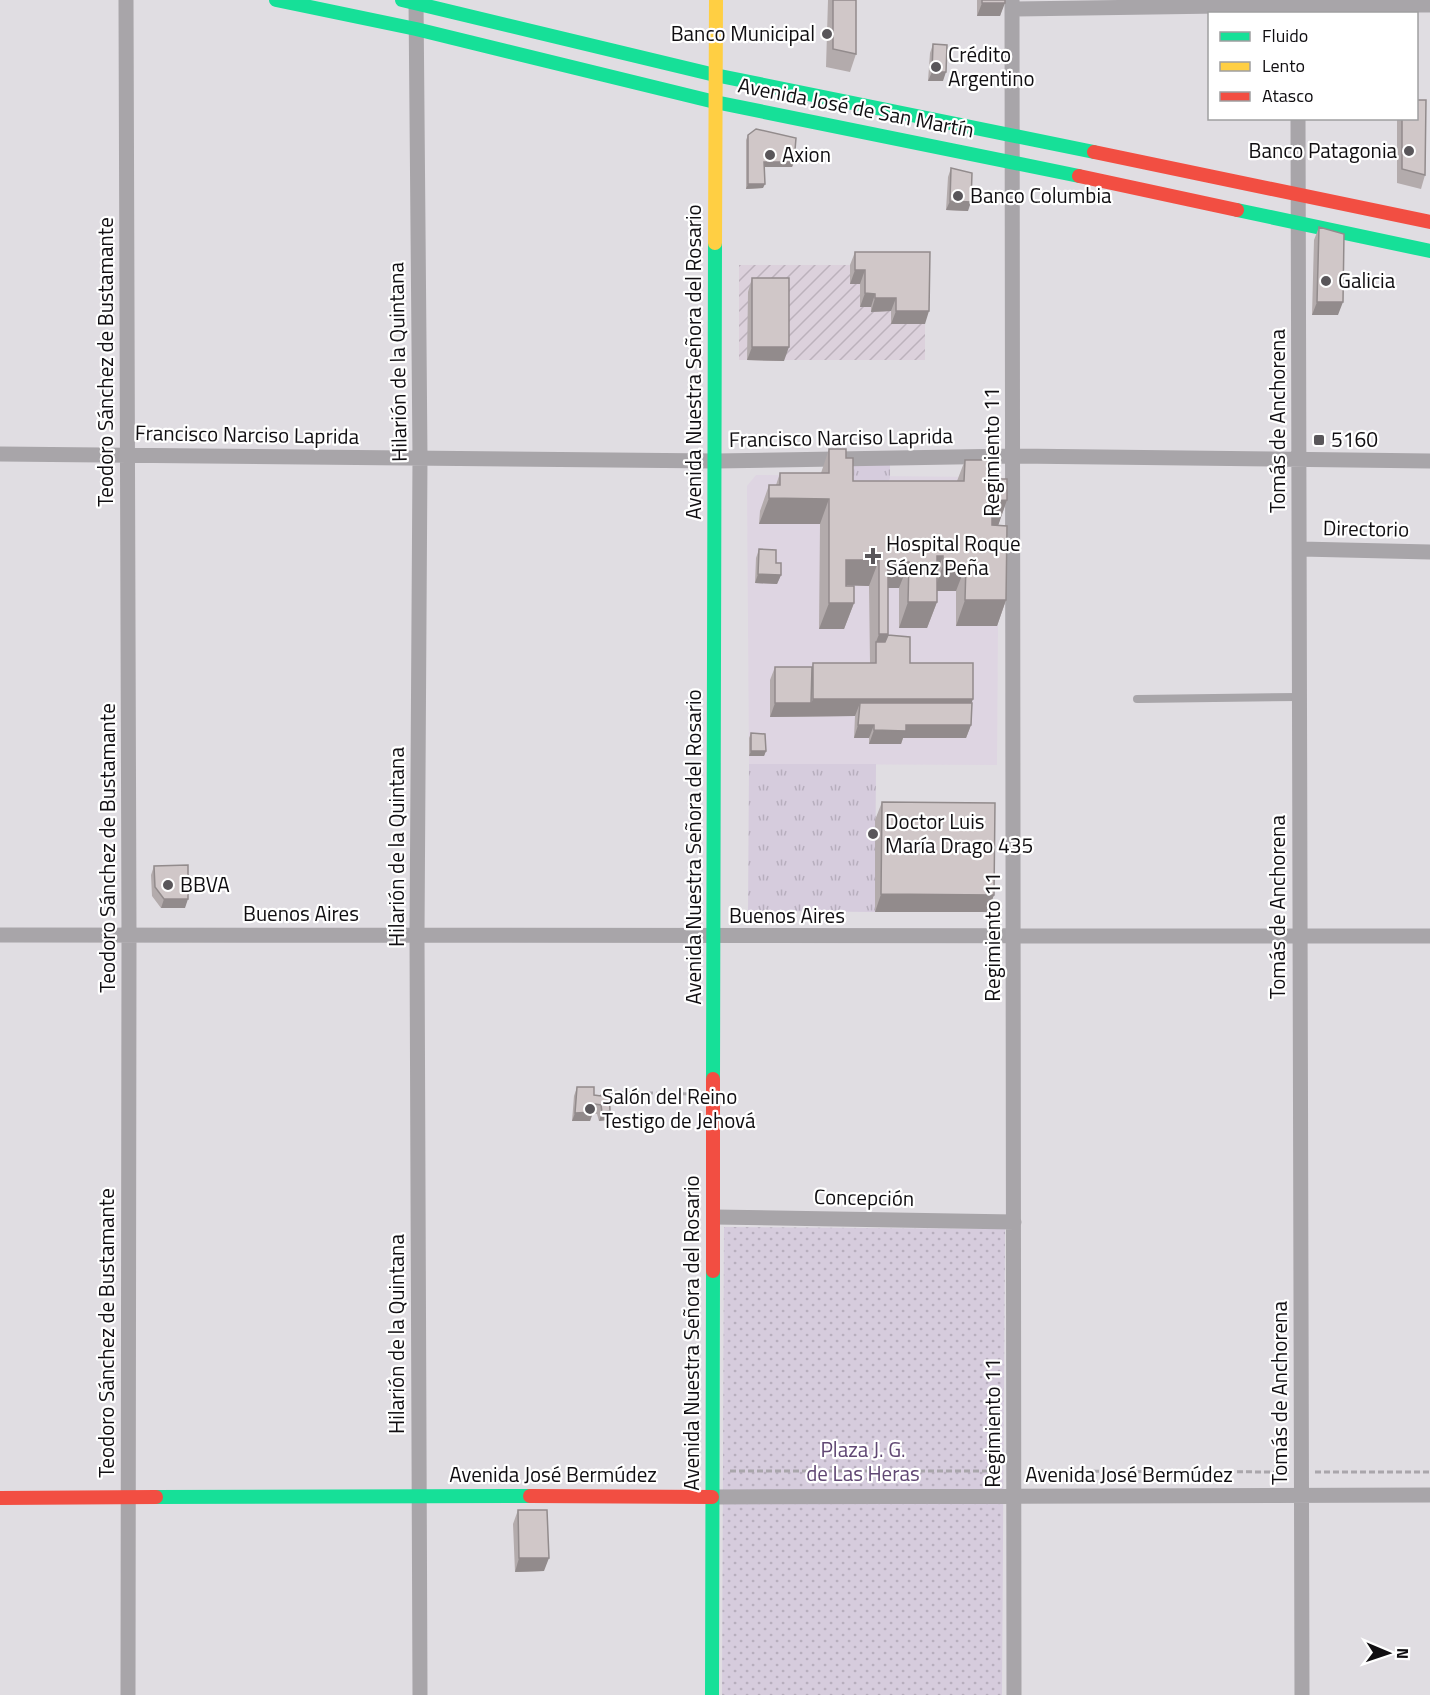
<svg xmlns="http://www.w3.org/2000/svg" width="1430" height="1695" font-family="'Titillium Web',sans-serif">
<defs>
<pattern id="industrial-furrows" width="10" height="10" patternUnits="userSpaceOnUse" patternTransform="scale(1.5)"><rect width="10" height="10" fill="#dcd1dc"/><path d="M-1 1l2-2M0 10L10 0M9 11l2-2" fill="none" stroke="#bcb2bc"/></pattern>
<pattern id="grass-tufts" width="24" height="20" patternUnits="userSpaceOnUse" patternTransform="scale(1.5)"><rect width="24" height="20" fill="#d6ccdd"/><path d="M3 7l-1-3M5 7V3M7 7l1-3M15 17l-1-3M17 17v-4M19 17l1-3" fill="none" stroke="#b7aebd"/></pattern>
<pattern id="park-dots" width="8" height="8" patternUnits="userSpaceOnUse" patternTransform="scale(1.5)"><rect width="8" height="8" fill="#d6ccdd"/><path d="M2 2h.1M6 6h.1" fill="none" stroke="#b7aebd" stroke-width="1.8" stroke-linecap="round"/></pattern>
</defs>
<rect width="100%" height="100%" fill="#e0dde2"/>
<!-- industrial -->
<path fill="url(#industrial-furrows)" d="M739,265h186v95h-186z"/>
<!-- medical -->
<path fill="#ded5e2" d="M756,475l227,2 16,9 -2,279 -248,-1 -2,-278z"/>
<!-- grass -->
<path fill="url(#grass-tufts)" d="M854,464h36v14l-3,7h-32l-2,-6z
M749,764h127l-1,148 -127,-1z"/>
<!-- park -->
<path fill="url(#park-dots)" d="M724,1227l281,2 -3,466h-280z"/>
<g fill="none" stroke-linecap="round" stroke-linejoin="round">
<!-- path -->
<path stroke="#a9a6ab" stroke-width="3" stroke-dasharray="6 3" stroke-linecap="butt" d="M602,1092l92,2
M730,1471h269
M1030,1471l257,1
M1315,1472h115"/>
<!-- lane -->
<path stroke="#a8a5a9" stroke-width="8" d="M1137,699l162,-2"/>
<!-- street -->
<path stroke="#a8a5a9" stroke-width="15" d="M126,0l3,936 -1,759
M416,0l4,458 -3,477 3,760
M1012,0l2,1695
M1012,9l285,-4h133
M1298,118c2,526 2,1051 4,1577
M0,454l716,7 297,-5 417,5
M1301,549l129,3
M0,935l1430,1
M714,1217l300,5
M712,1497l718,-2"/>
<!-- fast -->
<path stroke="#16e098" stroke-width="14" d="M276,0l140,29 299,73 364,74
M402,0l313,75 379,77
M1237,210l193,41
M713,1079l2,-836
M156,1497l374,-1
M712,1695l1,-424"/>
<!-- slow -->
<path stroke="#ffcf43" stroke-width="14" d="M715,243l1,-243"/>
<!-- jam -->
<path stroke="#f24e42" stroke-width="14" d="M1094,152l336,70
M1079,176l158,34
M713,1271v-192
M530,1496l182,1
M0,1498l156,-1"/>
</g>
<!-- wall -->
<path fill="#b3abac" d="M828,0h28v54l-6,18 -24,-5z
M977,0h28l-5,16h-23z
M933,44l10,37h-15l2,-28z
M1397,118h19l9,57 -4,14 -24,-6z
M748,135l46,27 -2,5h-28l-1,21 -17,1v-49z
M951,168l17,43 -22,-1 2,-33z
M1319,227l19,88h-26l2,-75z
M855,252l70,72h-34v-13l-20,1v-5h-11v-23h-10v-19z
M752,278l32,83 -37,-1 1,-68z
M829,449l17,9 7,23h104l8,-21 31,19 11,21 -9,25 8,75 -9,26h-41v-35h-19v11l-10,26h-28v-40h-11v47l22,28 62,40 -1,22 -5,13h-63l-2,6h-32v-6h-15l1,-22 -85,1v-37l5,-13h37l1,-4h57l-1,-77 -23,-1 8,18 -10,26h-25l1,-105h-61l1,-13 9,-26h7l4,-12h41z
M759,549l17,14 5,12 -4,9 -22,-1 1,-25z
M751,733l15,18 -2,5h-15v-18z
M882,802l112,93 -7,17h-112v-92z
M154,866l31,42h-24l-9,-12 -1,-21z
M577,1087l17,8 16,16 -3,9 -8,1 -2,-7 -4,-1 -3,8h-18l2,-25z
M518,1510l26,61 -29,1 -2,-48z"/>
<!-- shaded-wall -->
<path fill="#928b8c" d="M982,3h23l-5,13h-23z
M932,72h14l-3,9h-15z
M764,162h30l-2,5h-30z
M748,184h17l-2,4 -17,1z
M950,201l21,1 -3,9 -22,-1z
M855,270h10l-5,14h-10z
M865,293l10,1 -4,13h-11z
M875,298h21l-5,13 -20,1z
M1317,302h26l-5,13h-26z
M896,311h33l-4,13h-34z
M752,347h37l-5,14 -37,-1z
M769,498l60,1 -9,25h-61z
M1007,500l-9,26 -15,1 9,-26z
M937,556h6l-9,26z
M846,560h33l-10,26 -32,-1z
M888,562h21l-10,26h-20z
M943,565h23l-10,26h-22z
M758,574l23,1 -4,9 -22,-1z
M965,600h41l-9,26h-41z
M908,602h29l-10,26h-28z
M829,603h25l-10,26h-25z
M879,634h9l-9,26 -3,-18z
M813,699h160l-6,17 -107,-13 -5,13 -85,1 5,-14h36z
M858,725h16l-5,13h-15z
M906,725h65l-5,13h-63l-2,6h-32l5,-14z
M751,751h15l-2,5h-15z
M881,894l113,1 -7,17h-112z
M164,899h24l-3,9h-24z
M610,1111l-3,9 -8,1 3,-9z
M593,1112l-3,9h-18l3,-8z
M519,1558h30l-5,13 -29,1z"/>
<!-- building -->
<path fill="#d0c7c8" stroke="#928b8c" stroke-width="1.5" d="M833,0h23v54l-23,-5z
M982,0h23v3h-23z
M933,44l14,1 -1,27h-14z
M1416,100h10l-1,75 -23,-6v-51h14z
M756,129l40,9 -2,24h-30l1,22h-17v-49z
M951,168l21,5 -1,29 -21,-1z
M1319,227l25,7 -1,68h-26z
M855,252h75l-1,59h-33v-13h-21v-4l-10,-1v-23h-10z
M752,278h37v69h-37z
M829,449h17v9h7v23h111l1,-21h31v19h11v21l-15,1v24l15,1 -1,74h-41l1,-35h-23v-9h-6v46h-29l1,-40h-21v72h-9v-74h-33v26h8v17h-25v-104l-60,-1v-13h11v-12h49z
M759,549l17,1v13h5v12l-23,-1z
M888,635l22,2v26h63v36h-160v-36h63v-21h9z
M775,667h37l-1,36h-36z
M860,703h112l-1,22h-65v6l-32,-1v-5h-16z
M751,733l14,1 1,17h-15z
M882,802l113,1 -1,92 -113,-1z
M188,865v34h-24l-9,-12 -1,-21z
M577,1087h17v8l7,1 2,-6h6l1,21 -8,1 -1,-7 -6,-1 -2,8 -18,1z
M518,1510h29l2,48h-30z"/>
<!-- markers -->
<g fill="#59565a" stroke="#fff" stroke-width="2">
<circle cx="827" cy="34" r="6"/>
<circle cx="936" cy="67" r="6"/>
<circle cx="1409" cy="151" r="6"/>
<circle cx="770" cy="155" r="6"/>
<circle cx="958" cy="196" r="6"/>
<circle cx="1326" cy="281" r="6"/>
<rect x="1313" y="434" width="12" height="12" rx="3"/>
<path d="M870 547h6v6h6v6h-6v6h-6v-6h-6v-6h6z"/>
<circle cx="873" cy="834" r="6"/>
<circle cx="168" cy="885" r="6"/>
<circle cx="590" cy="1109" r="6"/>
</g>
<g text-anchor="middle" stroke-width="4.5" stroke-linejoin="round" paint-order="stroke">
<!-- poi labels -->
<g font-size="21" fill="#100e11" stroke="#fff" text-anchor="start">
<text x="815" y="41" text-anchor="end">Banco Municipal</text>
<text x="948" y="62">Crédito<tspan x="948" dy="24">Argentino</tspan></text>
<text x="1397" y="158" text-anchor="end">Banco Patagonia</text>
<text x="782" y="162">Axion</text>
<text x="970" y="203">Banco Columbia</text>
<text x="1338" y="288">Galicia</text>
<text x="1331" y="447">5160</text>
<text x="886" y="551">Hospital Roque<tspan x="886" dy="24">Sáenz Peña</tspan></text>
<text x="885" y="829">Doctor Luis<tspan x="885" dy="24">María Drago 435</tspan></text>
<text x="180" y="892">BBVA</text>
<text x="602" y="1104">Salón del Reino<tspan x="602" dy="24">Testigo de Jehová</tspan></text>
</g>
<!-- street labels -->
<g font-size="21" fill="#100e11" stroke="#fff">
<text transform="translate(856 108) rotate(11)" y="7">Avenida José de San Martín</text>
<text transform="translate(106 362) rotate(-90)" y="7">Teodoro Sánchez de Bustamante</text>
<text transform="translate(398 362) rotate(-91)" y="7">Hilarión de la Quintana</text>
<text transform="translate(694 362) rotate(-90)" y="7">Avenida Nuestra Señora del Rosario</text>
<text transform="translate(1278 421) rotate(-90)" y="7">Tomás de Anchorena</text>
<text transform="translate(247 435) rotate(1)" y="7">Francisco Narciso Laprida</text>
<text transform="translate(841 438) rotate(-1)" y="7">Francisco Narciso Laprida</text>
<text transform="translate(992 452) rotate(-90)" y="7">Regimiento 11</text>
<text transform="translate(1366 529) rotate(1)" y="7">Directorio</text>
<text transform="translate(397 847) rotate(-90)" y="7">Hilarión de la Quintana</text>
<text transform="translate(694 847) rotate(-90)" y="7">Avenida Nuestra Señora del Rosario</text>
<text transform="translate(108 848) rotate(-90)" y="7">Teodoro Sánchez de Bustamante</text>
<text transform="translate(1278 907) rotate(-90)" y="7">Tomás de Anchorena</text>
<text x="301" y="921">Buenos Aires</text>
<text x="787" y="923">Buenos Aires</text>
<text transform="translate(993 937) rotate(-90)" y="7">Regimiento 11</text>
<text transform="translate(864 1198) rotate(1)" y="7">Concepción</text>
<text transform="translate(107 1333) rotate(-90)" y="7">Teodoro Sánchez de Bustamante</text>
<text transform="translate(692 1333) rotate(-90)" y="7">Avenida Nuestra Señora del Rosario</text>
<text transform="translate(397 1334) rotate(-90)" y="7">Hilarión de la Quintana</text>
<text transform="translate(1280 1393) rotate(-90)" y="7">Tomás de Anchorena</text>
<text transform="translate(993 1423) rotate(-90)" y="7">Regimiento 11</text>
<text x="553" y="1482">Avenida José Bermúdez</text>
<text x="1129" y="1482">Avenida José Bermúdez</text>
</g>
<!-- park labels -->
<g font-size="21" fill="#604773" stroke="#fff">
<text x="863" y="1457">Plaza J. G.<tspan x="863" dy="24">de Las Heras</tspan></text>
</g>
</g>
<!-- legend -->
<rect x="1208" y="12" width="210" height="108" fill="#ffffff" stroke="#9f9fa0" stroke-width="1.5"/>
<rect x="1220" y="32" width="30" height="9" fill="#16e098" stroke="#9f9fa0" stroke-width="1.5"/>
<text x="1262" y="42" font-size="18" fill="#100e11">Fluido</text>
<rect x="1220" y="62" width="30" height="9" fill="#ffcf43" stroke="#9f9fa0" stroke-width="1.5"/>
<text x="1262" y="72" font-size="18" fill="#100e11">Lento</text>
<rect x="1220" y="92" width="30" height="9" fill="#f24e42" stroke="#9f9fa0" stroke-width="1.5"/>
<text x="1262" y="102" font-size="18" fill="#100e11">Atasco</text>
<!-- north arrow -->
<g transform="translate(1388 1653) rotate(92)" stroke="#ffffff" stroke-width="4.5" paint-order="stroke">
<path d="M0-4.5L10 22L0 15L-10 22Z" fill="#100e11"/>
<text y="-9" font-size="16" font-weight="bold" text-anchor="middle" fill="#100e11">N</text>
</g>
</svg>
